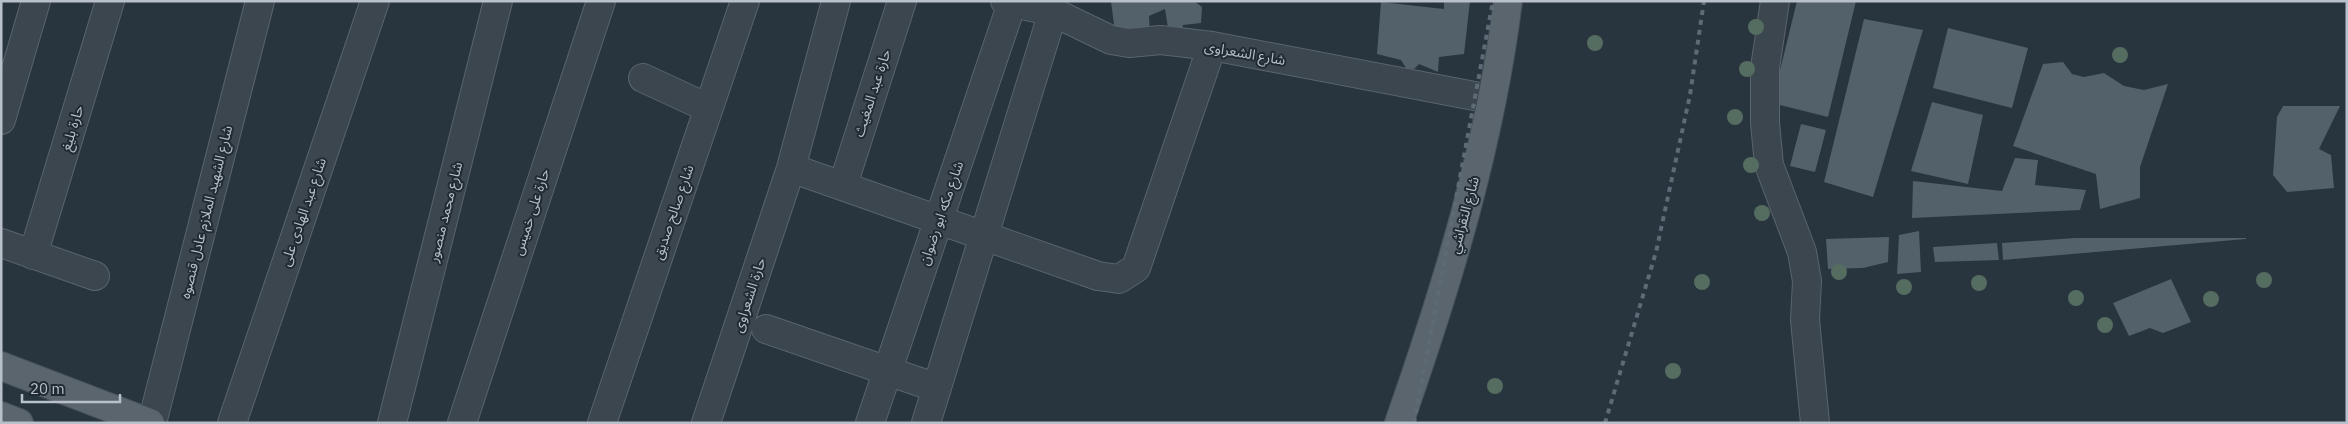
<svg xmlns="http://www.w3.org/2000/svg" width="2348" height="424" font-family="'IBM Plex Sans','Noto Sans Arabic',sans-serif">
<rect width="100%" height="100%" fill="#28343e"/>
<!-- building -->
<path fill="#53616b" d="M1111,1h83l8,6 -1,16 -18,2 -1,6 -13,3 -4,-25 -16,7 1,19 -35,-2z
M1444,1h26l-6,53 -25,3 -1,15 -19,-8 -5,5 -8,-1 -5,-8 -24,-6 4,-52 63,7z
M1797,1h59l-28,116 -56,-14z
M1864,19l59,11 -50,167 -49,-15z
M1948,28l80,20 -16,60 -79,-20z
M2063,62l9,12 12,3 20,-4 20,13 20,4 24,-6 -28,83v31l-40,11 -4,-35 -83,-28 30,-82z
M1932,102l51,13 -15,69 -57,-13z
M2283,106h57l-21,43 12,6 3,33 -47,4 -14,-17 4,-58z
M1801,124l25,6 -11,42 -25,-6z
M2015,158l23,2 -3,25 51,5 -6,20 -168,8 1,-37 89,10z
M1919,231l2,41 -24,2 2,-39z
M1889,237l-1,25 -25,6 -35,1 -2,-30z
M2075,238h171v1l-243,21 -1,-17z
M1997,243l2,17 -64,2 -2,-15z
M2171,279l20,43 -28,11 -13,-5 -21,8 -16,-33z"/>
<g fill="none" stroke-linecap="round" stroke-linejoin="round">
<defs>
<path id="minor" d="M1005,1l48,11 58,28 18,3 32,-3 51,6 278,53
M1775,1l-10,67v55l4,42 33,87 5,29 -2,39 10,103
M643,78l65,30
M1,120l35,-119
M791,168l307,108 21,3 17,-11 76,-222
M843,185l59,-184
M1,243l94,33
M33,255l77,-254
M766,329l171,59
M152,423l108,-422
M232,423l143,-422
M392,423l106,-422
M462,423l139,-422
M602,423l143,-422
M706,423l85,-255 45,-167
M870,423l142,-420
M926,423l127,-411"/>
<path id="major" d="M1,366l149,57
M1,416l18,7
M1399,423c48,-137 91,-277 109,-422"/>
</defs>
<!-- minor casing -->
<use href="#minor" stroke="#5a646c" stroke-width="30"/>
<!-- major casing -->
<use href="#major" stroke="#454f57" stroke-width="30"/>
<!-- minor -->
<use href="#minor" stroke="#3c464e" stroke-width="28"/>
<!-- major -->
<use href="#major" stroke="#5a656e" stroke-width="28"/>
<!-- rail -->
<path stroke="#5e6a75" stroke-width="4" stroke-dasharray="5 5" stroke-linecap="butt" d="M1414,423l79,-422
M1605,423l51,-171 34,-157 14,-94"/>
</g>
<!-- trees -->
<g fill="#556d61">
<circle cx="1756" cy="27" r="8"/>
<circle cx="1595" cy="43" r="8"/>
<circle cx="2120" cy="55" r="8"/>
<circle cx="1747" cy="69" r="8"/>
<circle cx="1735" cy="117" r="8"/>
<circle cx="1751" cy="165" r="8"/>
<circle cx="1762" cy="213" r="8"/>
<circle cx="1839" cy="272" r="8"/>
<circle cx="2264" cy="280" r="8"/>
<circle cx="1702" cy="282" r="8"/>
<circle cx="1979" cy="283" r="8"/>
<circle cx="1904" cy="287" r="8"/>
<circle cx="2076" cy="298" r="8"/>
<circle cx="2211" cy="299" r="8"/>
<circle cx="2105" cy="325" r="8"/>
<circle cx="1673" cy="371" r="8"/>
<circle cx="1495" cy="386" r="8"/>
</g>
<g text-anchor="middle" stroke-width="4" stroke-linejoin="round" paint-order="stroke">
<!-- street labels -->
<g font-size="14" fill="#b8c1c9" stroke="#212b33">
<text transform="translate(1245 53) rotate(10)" y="5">شارع الشعراوى</text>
<text transform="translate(872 93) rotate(-72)" y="5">حارة عبد المغيث</text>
<text transform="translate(72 128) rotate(-73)" y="5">حارة بليغ</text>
<text transform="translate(206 212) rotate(-76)" y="5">شارع الشهيد الملازم عادل قنصوه</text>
<text transform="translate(303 212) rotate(-71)" y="5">شارع عبد الهادى على</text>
<text transform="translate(445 212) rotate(-76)" y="5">شارع محمد منصور</text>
<text transform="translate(531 212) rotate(-72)" y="5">حارة على خميس</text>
<text transform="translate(673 212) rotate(-71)" y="5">شارع صالح صديق</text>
<text transform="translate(941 213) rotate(-71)" y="5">شارع مكه ابو رضوان</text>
<text transform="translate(1464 215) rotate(-75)" y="5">شارع النقراشي</text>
<text transform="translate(749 295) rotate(-72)" y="5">حارة الشعراوى</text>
</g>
</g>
<!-- border -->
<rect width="2348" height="424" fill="none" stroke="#b8c1c9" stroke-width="5"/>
<!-- scale -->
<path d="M22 394v8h98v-8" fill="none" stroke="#b8c1c9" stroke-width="2.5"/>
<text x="30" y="394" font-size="15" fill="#b8c1c9" stroke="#212b33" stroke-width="4" paint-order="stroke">20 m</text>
</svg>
